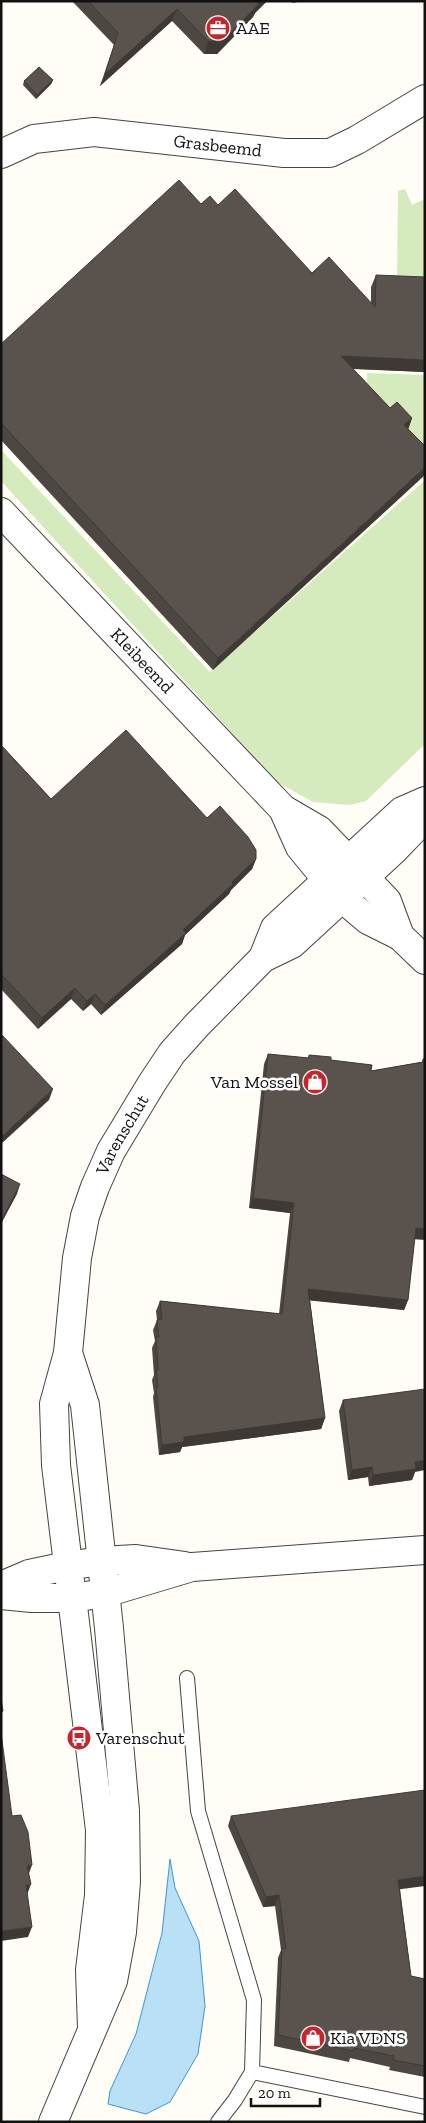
<svg xmlns="http://www.w3.org/2000/svg" width="426" height="2123" font-family="'Zilla Slab',serif">
<rect width="100%" height="100%" fill="#fffdf5"/>
<!-- green -->
<path fill="#d5ebbd" d="M405,189l7,16 13,-6v89l-28,-1 1,-96z
M367,373l58,2v87l-58,-70z
M1,450l209,222 215,-192v264l-59,57 -16,4 -37,-3 -36,-20 -276,-301z"/>
<!-- water -->
<path fill="#b9e0f7" stroke="#3f96cf" d="M170,1859l5,29 24,53 6,65 -7,48 -28,48 -24,12 -38,-10 2,-13 26,-57 26,-101z"/>
<g fill="none" stroke-linecap="round" stroke-linejoin="round">
<defs>
<path id="service" d="M187,1678l11,133 56,189 -2,72 -17,28 -17,22
M252,2072l173,35"/>
<g id="minor">
<path id="s1" d="M1,154l33,-15 60,-7 190,21h46l27,-13 68,-41"/>
<path id="s2" d="M1,512l282,297 36,21 68,71 13,35"/>
<path d="M283,809l17,38 42,51 26,22 32,16 25,24"/>
<path d="M1,1586l28,-12 38,-8 34,-5 35,-2 49,7"/>
<path d="M1,1595l31,3h40l33,-5 87,-26 233,-17"/>
</g>
<g id="tertiary">
<path d="M263,958l12,-30 127,-117 23,-10"/>
<path id="s3" d="M92,2028l-2,-58 9,-75 1,-65 -44,-365 -2,-61 14,-51 9,-95 8,-42 10,-29 16,-36 41,-68 20,-30 25,-28 66,-67 29,-14 101,-93 26,-27 6,-15"/>
<path d="M53,2122l60,-141 9,-49 4,-50 -1,-71 -16,-183 -24,-223 -17,-52"/>
</g>
</defs>
<!-- service casing -->
<use href="#service" stroke="#444" stroke-width="16"/>
<!-- minor casing -->
<use href="#minor" stroke="#444" stroke-width="30"/>
<!-- tertiary casing -->
<use href="#tertiary" stroke="#444" stroke-width="30"/>
<!-- service -->
<use href="#service" stroke="#fff" stroke-width="14"/>
<!-- minor -->
<use href="#minor" stroke="#fff" stroke-width="28"/>
<!-- tertiary -->
<use href="#tertiary" stroke="#fff" stroke-width="28"/>
</g>
<!-- wall -->
<path fill="#4d4742" d="M72,1h195l-12,12 -2,4 -36,37h-13l-32,-33 -72,65 14,-41z
M53,80l-2,4 -15,15 -13,-14 1,-4z
M201,204l17,1 94,68 59,30v-16l5,-12 49,97 -72,-3 37,39 22,10 -4,11 -195,241 -212,-230v-96z
M1,745l50,54 156,19 49,41 -4,10 -21,21 -2,4 -44,41 -3,9 -81,71 -10,-11 -8,7 -12,-12 -33,30 -37,-40z
M268,1054l40,4 1,-3 62,16 51,-9 1,-3h2l-11,180 -6,61 -4,10 -94,-10 15,118 -4,11 -139,18 -2,5 -21,3 -6,-58 1,-4 -2,-13 2,-5 -2,-27 3,-7 -2,-11 4,-10 -1,-9 4,-10 119,13 11,-101 -41,-5 15,-144z
M343,1400l72,72 -3,8 -43,6 -1,-9 -20,3 -9,-69z
M231,1816l169,73 11,87 14,3v98l-36,-7 1,-3 -40,-9 -1,4 -75,-16 4,-88 3,-8 -6,-44 -12,1 -35,-81z"/>
<!-- shaded-wall -->
<path fill="#3f3936" d="M258,1h9l-12,12 -2,4 -36,37h-13l4,-13z
M293,1h10l-11,2z
M177,9l-5,12 -72,65 5,-12z
M53,80l-2,4 -15,15 1,-4z
M341,356l84,4v12l-88,-4z
M412,418l-4,12 -4,-5z
M425,467v8l-212,195 5,-12z
M256,859l-4,10 -21,21 -2,4 -44,41 -3,9 -81,71 4,-10z
M75,988l-4,11 -33,30 4,-11z
M95,994l-4,10 -8,7 4,-10z
M53,1089l-4,11 -48,44v-7z
M20,1184l-3,10 -16,30v-3z
M253,1198l41,5 -4,10 -41,-5z
M416,1228l9,1v11l-13,-1z
M308,1289l100,11 -4,10 -99,-10z
M325,1418l-4,11 -139,18 -2,5 -21,3 3,-10 22,-8z
M425,1460v10l-10,2 -3,8 -43,6 4,-11 42,-13z
M372,1467l-4,10 -20,3 4,-10z
M32,1865l-4,11 -1,-10z
M425,1876v10l-31,4 4,-10z
M31,1884l-4,11 -1,-10z
M279,1895l-4,11 -12,1 3,-10z
M32,1927l-4,10 -27,4v-10z"/>
<!-- building -->
<path fill="#5a524d" stroke="#3f3936" d="M88,1h170v4l-36,37 -14,-1 -31,-32 -72,65 13,-41z
M39,67l14,13 -16,15 -13,-14z
M179,180l22,24 9,-8 8,9 17,-16 77,84 17,-16 46,50 1,-32 49,2v83l-84,-4 49,52 7,-6 15,16 -8,7 21,21v21l-207,191 -217,-235v-79z
M126,730l81,88 13,-12 28,31 8,13v9l-24,23 1,2 -50,46 3,3 -81,72 -10,-11 -8,7 -12,-13 -33,30 -41,-44v-229l50,54z
M1,1034l52,55 -52,48z
M268,1054l41,4v-3l22,2v3l41,5 -1,6 52,-9v-3h2v170l-9,-1 -8,72 -100,-11 17,129 -141,19v5l-22,3 -6,-58h2l-2,-17h2l-2,-33h3l-2,-17 5,-1 -2,-18 122,13 12,-111 -41,-5z
M1,1174l19,10 -19,37z
M425,1389v71l-10,2 1,7 -43,6 -1,-8 -20,3 -9,-70z
M1,1699l2,12 -2,2z
M1,1733l11,83 9,-1 7,17 4,33 -5,1 4,18 -5,1 6,42 -31,4z
M425,1790v86l-27,4 13,96 14,3v87l-32,-6 1,-4 -40,-8 -1,3 -75,-16 4,-87 4,1 -7,-54 -13,2 -35,-81z"/>
<!-- icons -->
<defs>
<symbol id="office-disc" viewBox="-11 -11 22 22"><circle r="9.5" fill="#c4262e" stroke="#fff"/><path d="M-6-3h4V-5.5h4V-3h4V5H-6ZM-1-4.5V-3h2v-1.5ZM-6 0V1H6V0Z" fill="#fff"/></symbol>
<symbol id="shop-disc" viewBox="-11 -11 22 22"><circle r="9.5" fill="#c4262e" stroke="#fff"/><path d="M-5-2.5h2.3a2.7 3.5 0 0 1 5.4 0H5L5.5 6h-11ZM-1.5-2.5h3a1.5 2.3 0 0 0-3 0Z" fill="#fff"/></symbol>
<symbol id="bus-disc" viewBox="-11 -11 22 22"><circle r="9.5" fill="#c4262e" stroke="#fff"/><path d="M-5-6H5V4H4V6H2V4H-2V6H-4V4H-5ZM-3.5-4V0h7V-4ZM-3.5 1.2v1.5H-2V1.2ZM2 1.2v1.5H3.5V1.2Z" fill="#fff"/></symbol>
</defs>
<g fill-rule="evenodd">
<use href="#office-disc" x="204" y="14" width="28" height="28"/>
<use href="#shop-disc" x="301" y="1068" width="28" height="28"/>
<use href="#bus-disc" x="65" y="1724" width="28" height="28"/>
<use href="#shop-disc" x="299" y="2024" width="28" height="28"/>
</g>
<g text-anchor="middle" stroke-width="5" stroke-linejoin="round" paint-order="stroke">
<!-- poi labels -->
<g font-size="18" fill="#111" stroke="#fff" text-anchor="start">
<text x="236" y="34">AAE</text>
<text x="298" y="1088" text-anchor="end">Van Mossel</text>
<text x="96" y="1744">Varenschut</text>
<text x="330" y="2044">Kia VDNS</text>
</g>
<!-- street labels -->
<g font-size="18" fill="#111" stroke="#fff">
<text dy="6" stroke="none"><textPath href="#s1" startOffset="221">Grasbeemd</textPath></text>
<text dy="6" stroke="none"><textPath href="#s2" startOffset="205">Kleibeemd</textPath></text>
<text dy="6" stroke="none"><textPath href="#s3" startOffset="908">Varenschut</textPath></text>
</g>
</g>
<!-- border -->
<rect width="426" height="2123" fill="none" stroke="#111111" stroke-width="5"/>
<!-- scale -->
<path d="M251 2098v8h69v-8" fill="none" stroke="#111111" stroke-width="2.5"/>
<text x="258" y="2098" font-size="15" fill="#111111" stroke="#ffffff" stroke-width="4" paint-order="stroke">20 m</text>
</svg>
